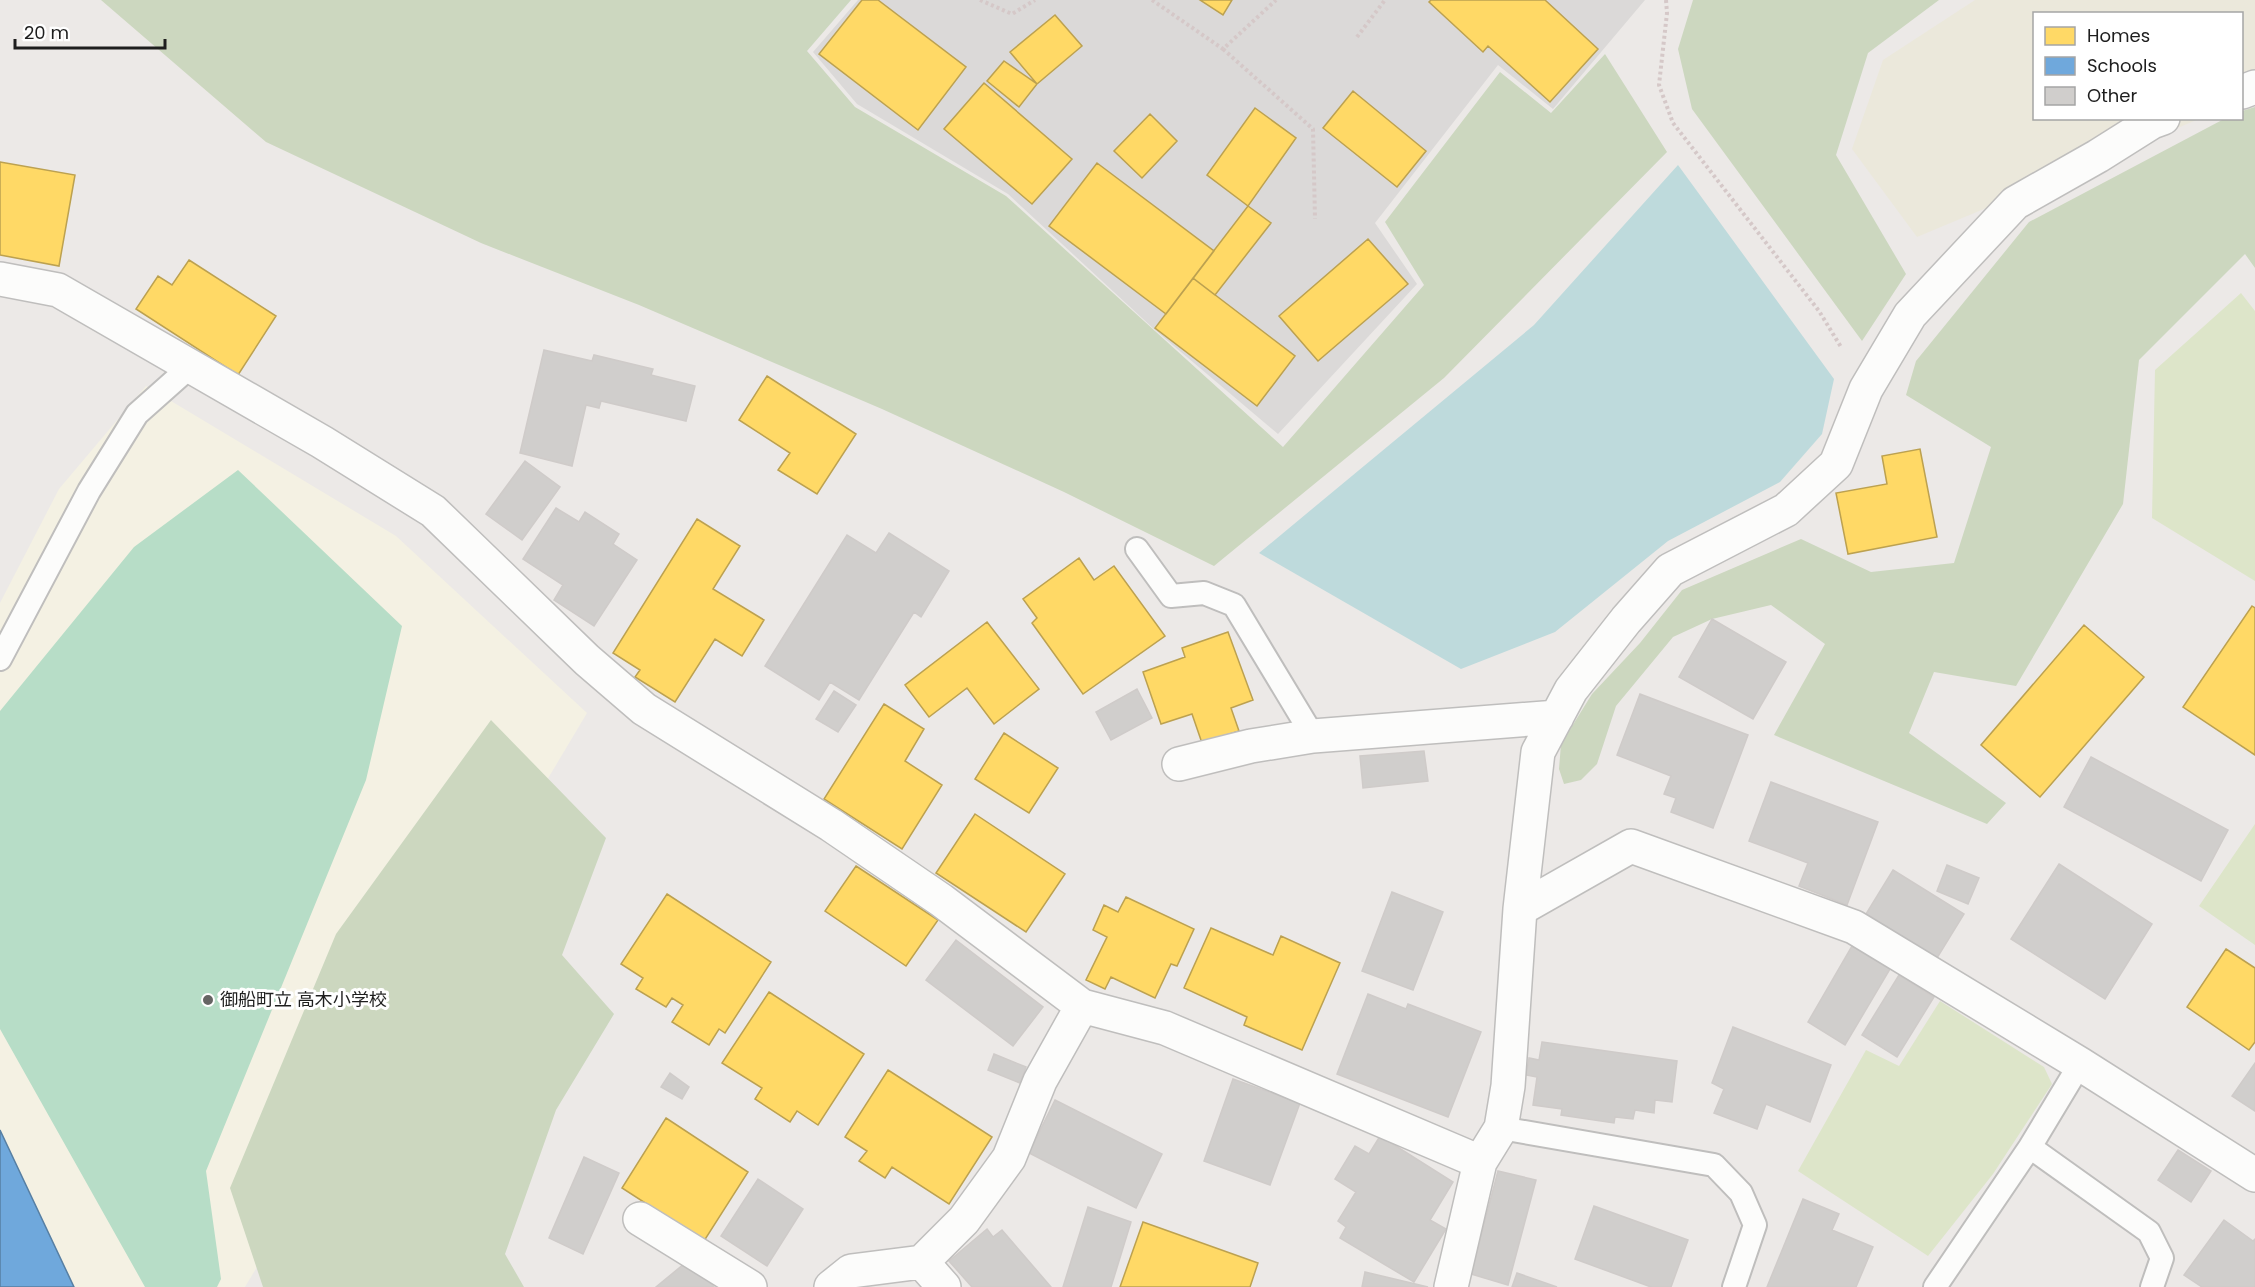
<svg xmlns="http://www.w3.org/2000/svg" width="2255" height="1287" font-family="Poppins,'Noto Sans JP',sans-serif">
<rect width="100%" height="100%" fill="#ece9e7"/>
<!-- residential -->
<path fill="#dbd9d8" d="M858,0h787l-92,109 -55,-44 -123,158 42,61 -139,150 -123,-104 -147,-136 -151,-90 -44,-52z"/>
<!-- education -->
<path fill="#f4f1e3" d="M146,386l250,150 191,177 -342,574h-245v-684l59,-114z"/>
<!-- farmland -->
<path fill="#ebe8db" d="M1975,0h280v95l-13,6v-87h-208v104l165,1 -282,118 -65,-88 31,-89z"/>
<!-- grass -->
<path fill="#dde5c9" d="M2241,293l14,18v270l-103,-63 3,-148z
M2255,824v121l-56,-39z
M1940,1001l104,66 8,17 -59,90 -65,82 -130,-85 68,-121 33,16z"/>
<!-- forest -->
<path fill="#ccd7bf" d="M101,0h750l-44,51 48,56 151,89 277,251 141,-162 -39,-63 115,-150 51,41 54,-59 62,98 -223,226 -230,188 -150,-74 -182,-83 -243,-104 -158,-62 -215,-101z
M1693,0h246l-71,53 -32,102 70,119 -44,67 -170,-232 -14,-60z
M2255,107v161l-10,-14 -106,106 -16,144 -107,182 -82,-14 -25,61 97,70 -19,21 -213,-89 51,-91 -54,-39 -59,14 -39,18 -57,69 -19,58 -16,16 -17,4 -5,-15 2,-25 31,-50 48,-51 42,-53 119,-51 70,33 83,-9 37,-116 -85,-52 10,-34 113,-139 195,-103 18,-1v-7z
M491,720l115,118 -44,117 52,59 -58,96 -51,144 19,33h-261l-33,-99 106,-254z"/>
<!-- pitch -->
<path fill="#b7ddc7" d="M238,470l164,156 -36,154 -160,391 15,108 -4,8h-72l-145,-258v-318l134,-164z"/>
<!-- water -->
<path fill="#bedadc" d="M1678,165l156,214 -12,55 -42,48 -112,59 -113,91 -94,37 -202,-116 275,-228z"/>
<!-- homes -->
<path fill="#ffd966" stroke="#bca150" stroke-width="1.5" d="M862,0h16l88,67 -48,63 -99,-76z
M1200,0h32l-9,15z
M1431,0h114l53,49 -48,53 -62,-56 -5,6 -54,-50z
M1055,15l27,31 -45,38 -27,-32z
M1004,61l33,23 -18,23 -32,-26z
M984,83l88,76 -40,45 -88,-75z
M1353,91l73,60 -29,36 -74,-59z
M1255,108l41,30 -48,68 -41,-31z
M1150,114l27,27 -35,37 -28,-27z
M0,162l75,13 -16,91 -59,-11z
M1097,163l117,88 -48,63 -117,-88z
M1248,206l23,17 -56,72 -22,-17z
M1368,239l40,45 -90,77 -39,-45z
M189,260l87,56 -38,59 -102,-66 22,-33 14,9z
M1193,278l102,78 -38,50 -102,-78z
M767,376l89,58 -39,60 -39,-24 12,-17 -51,-33z
M1920,449l17,88 -89,17 -12,-61 51,-9 -5,-28z
M697,519l43,27 -27,43 51,31 -22,36 -27,-17 -40,63 -40,-25 5,-7 -27,-17z
M1079,558l15,22 20,-14 51,70 -82,58 -51,-71 5,-5 -14,-19z
M2252,606l3,2v147l-72,-48z
M987,622l52,67 -45,35 -27,-36 -38,29 -24,-32z
M2084,625l60,52 -104,120 -59,-52z
M1228,632l25,68 -22,8 8,23 -37,12 -10,-29 -31,10 -18,-52 42,-15 -3,-9z
M884,704l40,25 -19,32 37,24 -40,64 -78,-50z
M1004,733l54,35 -29,45 -54,-34z
M975,814l90,60 -39,58 -90,-59z
M856,866l82,54 -32,46 -81,-55z
M667,894l104,68 -46,71 -6,-4 -10,16 -37,-23 11,-17 -11,-7 -6,9 -30,-18 7,-11 -22,-14z
M1126,897l68,32 -17,37 -6,-2 -16,34 -44,-21 -6,12 -19,-9 21,-43 -14,-7 11,-25 14,7z
M1211,928l62,27 8,-19 59,27 -38,87 -58,-25 3,-8 -63,-29z
M2226,949l29,19v74l-6,8 -62,-43z
M769,992l95,62 -46,71 -21,-14 -7,11 -35,-23 7,-11 -40,-25z
M888,1070l104,67 -43,67 -57,-37 -7,11 -26,-17 8,-10 -22,-14z
M666,1118l82,54 -44,69 -82,-53z
M1143,1222l115,41 -8,24h-130z"/>
<!-- schools -->
<path fill="#6fa8dc" stroke="#577fa3" stroke-width="1.5" d="M0,1130l74,157h-74z"/>
<!-- building -->
<path fill="#d0cecc" stroke="#cfcbc9" stroke-width="1.5" d="M544,350l48,11 2,-6 59,14 -2,6 44,11 -9,35 -85,-20 -2,7 -13,-3 -14,61 -52,-13z
M525,461l35,26 -38,53 -36,-26z
M556,508l23,14 6,-10 34,22 -6,10 24,16 -43,66 -40,-26 9,-15 -40,-26z
M889,533l60,38 -28,46 -7,-5 -55,88 -29,-18 -11,18 -54,-34 82,-131 29,18z
M1712,619l74,43 -33,57 -74,-42z
M1137,689l15,29 -41,22 -15,-28z
M834,691l22,14 -18,27 -22,-13z
M1640,694l108,41 -35,93 -42,-16 5,-14 -12,-4 7,-18 -54,-21z
M1424,751l4,30 -65,7 -3,-32z
M2091,757l137,73 -27,51 -137,-74z
M1771,782l107,40 -31,83 -48,-19 9,-23 -59,-22z
M2059,864l93,60 -47,75 -94,-60z
M1947,865l32,13 -11,26 -31,-13z
M1893,870l71,44 -27,44 -71,-44z
M1392,892l51,20 -30,78 -51,-19z
M956,940l87,67 -30,39 -87,-66z
M1852,946l38,23 -45,76 -37,-23z
M1899,975l35,22 -37,60 -35,-22z
M1368,994l38,15 2,-5 73,28 -33,85 -111,-43z
M1733,1027l98,38 -21,57 -44,-18 -9,25 -43,-16 10,-24 -12,-6z
M1542,1042l135,19 -5,41 -17,-2 -1,13 -19,-3 -2,9 -18,-2 -1,6 -53,-8 1,-6 -29,-4 4,-28 -11,-2 3,-17 10,2z
M994,1054l32,13 -6,16 -32,-13z
M2255,1063v48l-23,-15z
M670,1073l19,14 -7,12 -21,-12z
M1233,1079l67,24 -30,82 -66,-24z
M1055,1100l107,54 -26,54 -107,-55z
M1380,1136l73,46 -23,38 16,9 -32,53 -74,-44 6,-11 -8,-6 18,-29 -21,-13 20,-33 14,8z
M2178,1150l33,21 -20,31 -33,-22z
M584,1157l35,16 -36,81 -34,-16z
M1498,1171l38,9 -28,105 -37,-11z
M758,1179l45,30 -36,57 -46,-30z
M1803,1199l36,15 -7,16 41,17 -17,40h-89z
M1594,1206l94,34 -17,47h-20l-76,-28z
M1088,1207l43,15 -20,65h-48z
M2224,1220l29,21 2,-2v48h-53l-18,-12z
M987,1229l6,8 9,-7 49,57h-79l-23,-26z
M690,1259l24,28h-58z
M1365,1272l63,15h-66z
M1517,1273l40,14h-45z"/>
<g fill="none" stroke-linecap="round" stroke-linejoin="round">
<defs>
<path id="service" d="M1137,549l34,47 33,-3 30,12 79,131
M0,659l89,-168 48,-77 54,-48
M1501,1128l213,37 27,28 14,32 -21,62
M2030,1147l119,85 13,26 -10,29
M1935,1287l95,-140 50,-83"/>
<path id="minor" d="M2242,92l13,-5
M0,279l58,11 264,152 111,69 154,149 57,49 187,116 110,75 141,106 83,22 315,134
M1179,764l72,-18 62,-10 244,-19
M1520,909l111,-63 223,81 226,137 175,111
M640,1219l110,68
M922,1262l42,-42 45,-62 31,-77 42,-75
M831,1287l20,-16 71,-9 22,25
M1451,1287l29,-125 21,-34 7,-42 12,-177 18,-157 33,-62 55,-70 44,-50 116,-60 50,-46 30,-75 44,-74 105,-112 83,-47 54,-34 11,-4"/>
</defs>
<!-- service casing -->
<use href="#service" stroke="#bfbebd" stroke-width="26"/>
<!-- minor casing -->
<use href="#minor" stroke="#bfbebd" stroke-width="36"/>
<!-- path -->
<path stroke="#d5c8c8" stroke-width="4" stroke-dasharray="3 3" stroke-linecap="butt" d="M980,0l32,14 23,-14
M1152,0l71,49 53,-49
M1666,0l1,13 -8,72 14,38 146,188 22,36
M1357,37l28,-37
M1223,49l90,80 2,90"/>
<!-- service -->
<use href="#service" stroke="#fcfcfb" stroke-width="22"/>
<!-- minor -->
<use href="#minor" stroke="#fcfcfb" stroke-width="33"/>
</g>
<!-- markers -->
<circle fill="#666564" stroke="#fff" stroke-width="2" cx="208" cy="1000" r="6"/>
<g text-anchor="middle" stroke-width="6" stroke-linejoin="round" paint-order="stroke">
<!-- poi labels -->
<g font-size="18" fill="#1e1e1e" stroke="#fff" text-anchor="start">
<text x="220" y="1006">御船町立 高木小学校</text>
</g>
</g>
<!-- legend -->
<rect x="2033" y="12" width="210" height="108" fill="#ffffff" stroke="#a5a5a5" stroke-width="1.5"/>
<rect x="2045" y="27" width="30" height="18" fill="#ffd966" stroke="#a5a5a5" stroke-width="1.5"/>
<text x="2087" y="42" font-size="18" fill="#1e1e1e">Homes</text>
<rect x="2045" y="57" width="30" height="18" fill="#6fa8dc" stroke="#a5a5a5" stroke-width="1.5"/>
<text x="2087" y="72" font-size="18" fill="#1e1e1e">Schools</text>
<rect x="2045" y="87" width="30" height="18" fill="#d0cecc" stroke="#a5a5a5" stroke-width="1.5"/>
<text x="2087" y="102" font-size="18" fill="#1e1e1e">Other</text>
<!-- scale -->
<path d="M15 39v9h150v-9" fill="none" stroke="#1e1e1e" stroke-width="3"/>
<text x="24" y="39" font-size="18" fill="#1e1e1e" stroke="#ffffff" stroke-width="4.5" paint-order="stroke">20 m</text>
</svg>
